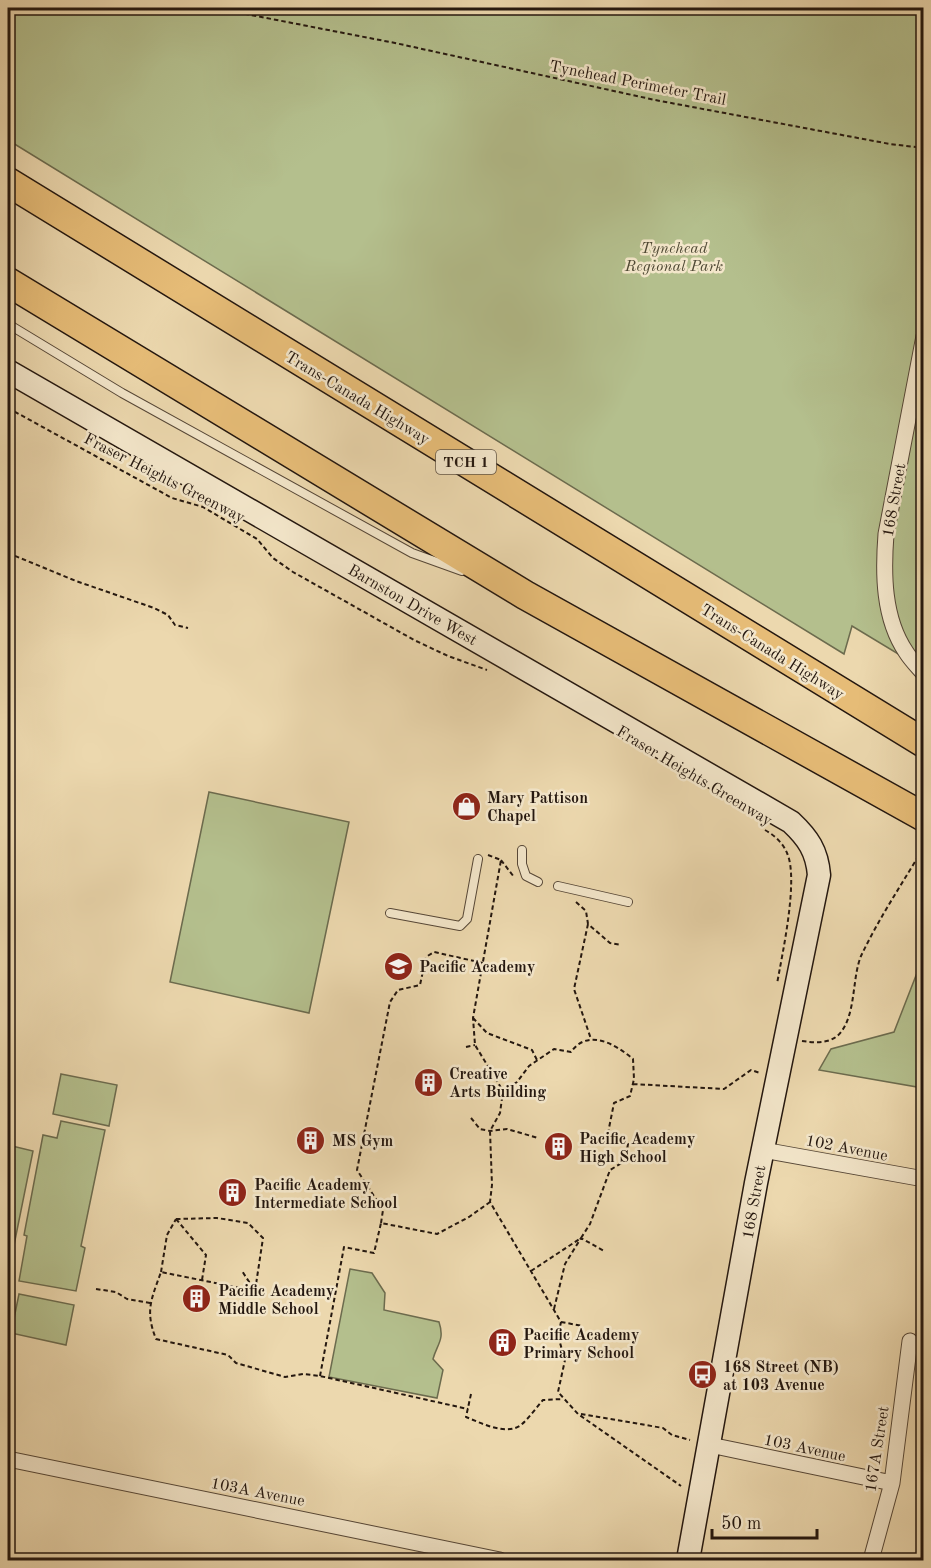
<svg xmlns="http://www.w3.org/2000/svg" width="931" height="1568" font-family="'Old Standard TT',serif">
<rect width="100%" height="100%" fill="#ecd8ae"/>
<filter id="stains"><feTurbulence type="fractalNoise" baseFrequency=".00333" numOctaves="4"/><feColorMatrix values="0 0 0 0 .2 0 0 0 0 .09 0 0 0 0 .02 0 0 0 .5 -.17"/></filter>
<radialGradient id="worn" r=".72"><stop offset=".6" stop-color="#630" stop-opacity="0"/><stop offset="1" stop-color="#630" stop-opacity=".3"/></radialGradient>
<!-- green -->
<path fill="#b4bf8d" stroke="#6c6b4e" stroke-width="1.5" d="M8,8h915v661l-71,-43 -8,28 -836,-514z
M209,792l140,30 -40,191 -139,-31z
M917,973l6,7v108l-104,-18 12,-21 63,-17z
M61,1074l56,11 -8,41 -56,-12z
M61,1121l44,9 -24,116 4,2 -9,43 -57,-10 8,-45 -3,-1 19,-100 14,3z
M8,1145l25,6 -25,124z
M350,1269l22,4 13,20 -1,17 55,12c6,18 -2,22 -6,37l10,11 -6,28 -108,-21z
M19,1294l55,11 -8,40 -55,-12z"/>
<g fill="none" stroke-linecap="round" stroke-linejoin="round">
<defs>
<path id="lane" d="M8,324l114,69 290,160 50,18
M522,850v14l4,12 12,6
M558,886l70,16
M390,913l70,13 7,-7 11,-60"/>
<path id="street" d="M924,336l-38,198c-3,39 -3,84 20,118 5,8 12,15 18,22
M763,1150l161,29
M710,1445l182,38
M8,1459l492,101
M871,1560l21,-77 18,-142"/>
<path id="secondary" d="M8,371l783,451c17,16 26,29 28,53l-63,308 -68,377"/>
<path id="highway" d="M8,182l916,561
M8,282l517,313 399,222"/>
</defs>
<!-- lane casing -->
<use href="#lane" stroke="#564737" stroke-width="10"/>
<!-- street casing -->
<use href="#street" stroke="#564737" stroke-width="17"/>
<!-- secondary casing -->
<use href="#secondary" stroke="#24170f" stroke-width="25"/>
<!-- highway casing -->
<use href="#highway" stroke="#24170f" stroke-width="31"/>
<!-- path -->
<path stroke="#24170f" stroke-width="2" stroke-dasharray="4.5 3" stroke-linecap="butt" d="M215,8l180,35 260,57 235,44 34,4
M920,147v-139
M8,408l164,90 31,9 54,32 16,19 20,14 121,68 34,16 39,14
M8,553l68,28 78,27 14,7 7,10 13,3
M765,830c9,5 18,13 22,23 12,26 -5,102 -10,131
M488,855l13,5 -28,158 2,27 28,46
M501,860l13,17
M576,902l10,9 2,13 22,19 11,2
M588,924l-14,65 17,50
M473,1018l14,15 45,17 5,10
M802,1041c14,2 30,3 39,-9 15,-19 11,-54 20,-76 17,-36 42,-74 63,-109
M466,1047l9,-2
M633,1084l91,5 27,-19 9,3
M471,1118l9,11 10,2 17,-2 31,9
M176,1219l41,-1 31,5 15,15 -8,53 -13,-20
M176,1219l30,36 -4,25
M381,1223l2,-13 -26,-40 33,-168 8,-12 22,-5 6,-28 8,-5 49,11
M531,1271l50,-33 9,-14 20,-54 15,-9 3,-17 -21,-6 7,-35 16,-7 4,-17 -1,-20c-18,-15 -45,-31 -62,-7l-17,-3 -25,17 -12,16 -14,9 -3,22 -10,18 2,54 -2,17 71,120 -3,14 7,24 -7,32 20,22 103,72
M161,1272l6,-37 9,-16
M96,1289l20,3 11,7 23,4
M255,1291l-94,-19c-10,28 -16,39 -5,67l72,16 8,8 49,14 18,-3 17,2 148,33
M554,1309l11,-45 16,-26 23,13
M561,1322l22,4
M320,1376l24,-129 30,6 7,-30 56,11 32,-17 21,-15
M471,1394l-5,23c15,6 40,19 55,8 8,-7 15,-17 22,-25l20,-1
M581,1414l82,14 9,7 18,5"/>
<!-- lane -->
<use href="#lane" stroke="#f3e6ca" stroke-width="8"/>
<!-- street -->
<use href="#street" stroke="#f3e6ca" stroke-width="15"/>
<!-- secondary -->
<use href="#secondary" stroke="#f3e6ca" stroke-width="22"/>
<!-- highway -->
<use href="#highway" stroke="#e6bc77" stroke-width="28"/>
</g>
<!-- icons -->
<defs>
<symbol id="shop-disc" viewBox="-11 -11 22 22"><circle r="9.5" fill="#8f2418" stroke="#f3e6ca"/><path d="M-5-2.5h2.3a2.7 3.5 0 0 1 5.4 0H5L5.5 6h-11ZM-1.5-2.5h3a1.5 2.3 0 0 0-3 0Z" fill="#fff"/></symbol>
<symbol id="school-disc" viewBox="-11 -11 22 22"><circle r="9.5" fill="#8f2418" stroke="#f3e6ca"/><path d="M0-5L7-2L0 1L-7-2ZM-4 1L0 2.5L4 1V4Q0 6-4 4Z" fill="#fff"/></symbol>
<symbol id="building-disc" viewBox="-11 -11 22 22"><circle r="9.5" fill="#8f2418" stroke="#f3e6ca"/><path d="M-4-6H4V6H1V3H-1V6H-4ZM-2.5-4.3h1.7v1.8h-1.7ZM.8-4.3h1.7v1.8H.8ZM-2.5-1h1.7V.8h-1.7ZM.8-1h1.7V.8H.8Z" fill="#fff"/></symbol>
<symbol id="bus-disc" viewBox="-11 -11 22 22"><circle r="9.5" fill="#8f2418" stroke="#f3e6ca"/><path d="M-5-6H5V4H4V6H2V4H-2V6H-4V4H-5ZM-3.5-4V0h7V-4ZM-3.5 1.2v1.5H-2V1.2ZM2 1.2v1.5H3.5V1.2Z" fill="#fff"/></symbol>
</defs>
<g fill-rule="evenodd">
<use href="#shop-disc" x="450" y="790" width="33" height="33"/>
<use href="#school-disc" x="382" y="950" width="33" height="33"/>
<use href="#building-disc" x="412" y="1066" width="33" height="33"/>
<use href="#building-disc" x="294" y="1124" width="33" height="33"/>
<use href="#building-disc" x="542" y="1130" width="33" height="33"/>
<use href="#building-disc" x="216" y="1176" width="33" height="33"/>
<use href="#building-disc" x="180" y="1282" width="33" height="33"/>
<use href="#building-disc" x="486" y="1326" width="33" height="33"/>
<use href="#bus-disc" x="686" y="1358" width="33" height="33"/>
</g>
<g text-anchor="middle" stroke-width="5" stroke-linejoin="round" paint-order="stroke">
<!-- shield labels -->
<rect fill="#f3e6ca" stroke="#625547" stroke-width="1.5" x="436" y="450" width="60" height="24" rx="4.5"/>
<g font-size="15" font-weight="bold" fill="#24170f">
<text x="466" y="467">TCH 1</text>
</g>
<!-- street labels -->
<g font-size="16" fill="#24170f" stroke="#f3e6ca">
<text transform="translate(638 82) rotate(11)" y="6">Tynehead Perimeter Trail</text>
<text transform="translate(358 397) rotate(31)" y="6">Trans-Canada Highway</text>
<text transform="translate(165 477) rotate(27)" y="6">Fraser Heights Greenway</text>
<text transform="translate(893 500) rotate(-80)" y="6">168 Street</text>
<text transform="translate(413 604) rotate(30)" y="6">Barnston Drive West</text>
<text transform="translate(773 651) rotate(32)" y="6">Trans-Canada Highway</text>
<text transform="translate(695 775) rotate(31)" y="6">Fraser Heights Greenway</text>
<text transform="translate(847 1147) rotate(11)" y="6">102 Avenue</text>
<text transform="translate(753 1202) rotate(-80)" y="6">168 Street</text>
<text transform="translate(805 1447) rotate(12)" y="6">103 Avenue</text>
<text transform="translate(876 1449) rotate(-81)" y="6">167A Street</text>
<text transform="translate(258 1491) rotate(11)" y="6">103A Avenue</text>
</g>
<!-- park labels -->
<g font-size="16" font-style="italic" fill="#4f4935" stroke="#f3e6ca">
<text x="674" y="253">Tynehead<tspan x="674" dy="18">Regional Park</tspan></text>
</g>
<!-- poi labels -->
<g font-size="16" font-weight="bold" fill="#24170f" stroke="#f3e6ca" text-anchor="start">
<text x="487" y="803">Mary Pattison<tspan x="487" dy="18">Chapel</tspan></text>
<text x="419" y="972">Pacific Academy</text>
<text x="449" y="1079">Creative<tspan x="449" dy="18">Arts Building</tspan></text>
<text x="579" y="1144">Pacific Academy<tspan x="579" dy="18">High School</tspan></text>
<text x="332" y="1146">MS Gym</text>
<text x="254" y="1190">Pacific Academy<tspan x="254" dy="18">Intermediate School</tspan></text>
<text x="218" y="1296">Pacific Academy<tspan x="218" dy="18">Middle School</tspan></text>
<text x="523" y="1340">Pacific Academy<tspan x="523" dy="18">Primary School</tspan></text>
<text x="723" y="1372">168 Street (NB)<tspan x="723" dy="18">at 103 Avenue</tspan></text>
</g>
</g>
<!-- margin -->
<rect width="931" height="1568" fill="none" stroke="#ecd8ae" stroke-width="30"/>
<rect x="9" y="9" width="913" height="1550" fill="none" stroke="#24170f" stroke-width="3"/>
<rect x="15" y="15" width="901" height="1538" fill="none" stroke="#24170f" stroke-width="1.5"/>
<!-- scale -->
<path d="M712 1529v9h105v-9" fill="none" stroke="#24170f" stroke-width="3"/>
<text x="721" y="1529" font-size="18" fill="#24170f" stroke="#f3e6ca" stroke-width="4.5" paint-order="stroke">50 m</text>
<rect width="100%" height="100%" filter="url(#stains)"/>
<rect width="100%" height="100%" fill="url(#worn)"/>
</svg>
